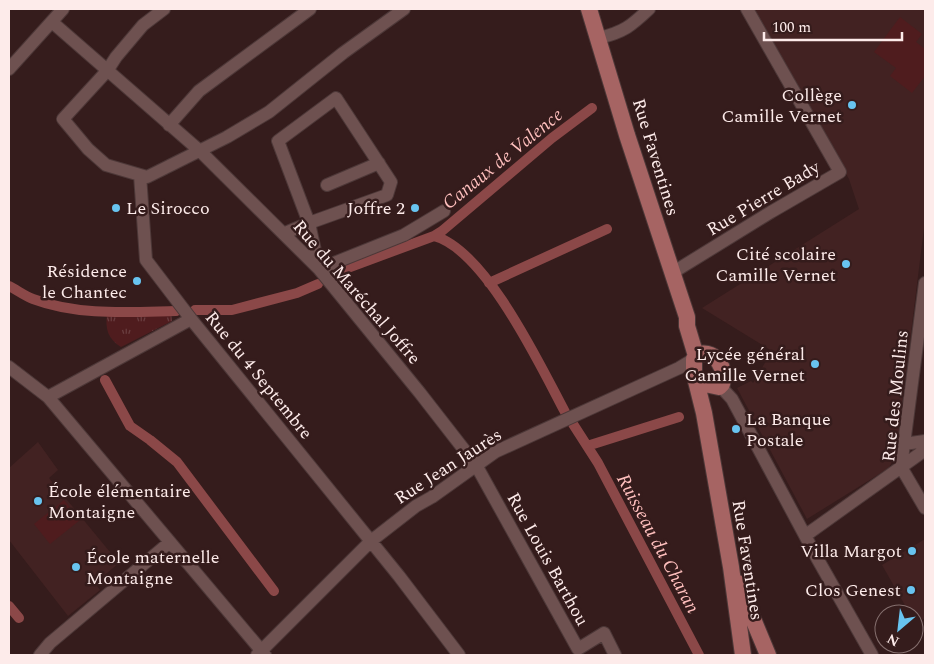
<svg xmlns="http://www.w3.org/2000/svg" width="934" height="664" font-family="Spectral,serif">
<defs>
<pattern id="grass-tufts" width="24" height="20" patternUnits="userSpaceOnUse" patternTransform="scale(1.25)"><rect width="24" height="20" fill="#4f1c1e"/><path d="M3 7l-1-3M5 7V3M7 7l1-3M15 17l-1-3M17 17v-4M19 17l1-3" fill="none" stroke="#693d3f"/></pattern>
</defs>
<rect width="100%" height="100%" fill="#351c1c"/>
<!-- built -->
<path fill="#422222" d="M753,9h172v211l-28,225 -3,12 -5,11 -82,51 -70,-131 14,-7 2,2 19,-32 -70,-43 157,-99 -10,-30z
M38,442l20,28 -9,8 70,85 -24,20 5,7 -32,26 -59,-76v-72z
M925,539v79l-9,6 -2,-4v-6h-4l-28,-49z"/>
<!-- grass -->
<path fill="url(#grass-tufts)" d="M171,313l1,8 -51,26c-13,-8 -16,-18 -14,-33z"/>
<!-- pitch -->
<path fill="#4f1c1e" d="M900,17l22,17 -6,8 9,7v27l-13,17 -22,-17 6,-8 -22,-16z
M64,500l16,20 -30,24 -16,-20z"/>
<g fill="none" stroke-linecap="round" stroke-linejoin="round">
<!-- canal -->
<path stroke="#8b4848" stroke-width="10" d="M434,236l8,-5 110,-93 40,-30
M334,273l100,-37c52,14 107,131 131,176
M489,283l118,-54
M9,286c8,4 16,10 24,13 45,17 96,13 143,12
M195,310h37l65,-17 21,-9
M105,380l25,46 20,14 27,22 97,129
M573,424l25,39 101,192
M587,446l92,-29
M9,606l10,12"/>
<defs>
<path id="minor" d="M164,9l-21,16 -27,32 -9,14 -44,48 25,30 18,16 41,12 80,-40 42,-25 74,-59 61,-44
M52,22l148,129 119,118 101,124 56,72 102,184 26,-16 11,22
M599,38c25,-6 32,-12 50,-29
M9,69l54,-60
M169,125l30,-34 111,-82
M140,175l6,85 45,59 208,257 60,79
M327,185l52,-22
M285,233l24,-10 78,-28 4,-13 -55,-84 -58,43 31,82 10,46 85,-34 40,-24
M672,273l99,-61 69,-40 -93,-163
M925,283l-24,184 24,41
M9,367l39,30 217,258
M720,386l12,13 85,159 55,97
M48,397l143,-78
M904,444l21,-3
M806,535l119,-85
M40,655l10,-12 120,-101
M257,655l114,-114 45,-35 16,-9 63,-45 184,-84 15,-9"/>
<path id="major" d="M589,9l38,126 60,182v9l9,30
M696,378l9,6 14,3 3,-3c5,-15 -6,-34 -23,-30l-5,5v14l10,40 27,154 12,88
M738,583l30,72"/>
</defs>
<!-- minor casing -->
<use href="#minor" stroke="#4d3838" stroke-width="14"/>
<!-- major casing -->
<use href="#major" stroke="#4d3838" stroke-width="18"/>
<!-- minor -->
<use href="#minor" stroke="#6e5150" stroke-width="12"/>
<!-- major -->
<use href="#major" stroke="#a66463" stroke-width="16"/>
</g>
<!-- markers -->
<g fill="#68c4f0" stroke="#351c1c" stroke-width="2">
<circle cx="852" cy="105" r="5"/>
<circle cx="116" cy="208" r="5"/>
<circle cx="415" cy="208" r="5"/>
<circle cx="846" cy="264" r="5"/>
<circle cx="137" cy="281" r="5"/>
<circle cx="815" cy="364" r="5"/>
<circle cx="736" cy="429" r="5"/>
<circle cx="38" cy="501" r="5"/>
<circle cx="912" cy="551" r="5"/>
<circle cx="76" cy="567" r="5"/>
<circle cx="911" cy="590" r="5"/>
</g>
<g text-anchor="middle" stroke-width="5" stroke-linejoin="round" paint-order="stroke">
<!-- poi labels -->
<g font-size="18" fill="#fdebea" stroke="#351c1c" text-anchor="end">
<text x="842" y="101">Collège<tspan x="842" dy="21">Camille Vernet</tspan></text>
<text x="126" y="214" text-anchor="start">Le Sirocco</text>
<text x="405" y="214">Joffre 2</text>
<text x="836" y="260">Cité scolaire<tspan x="836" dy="21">Camille Vernet</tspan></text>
<text x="127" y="277">Résidence<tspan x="127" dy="21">le Chantec</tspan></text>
<text x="805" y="360">Lycée général<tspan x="805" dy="21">Camille Vernet</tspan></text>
<text x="746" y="425" text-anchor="start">La Banque<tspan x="746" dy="21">Postale</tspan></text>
<text x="48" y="497" text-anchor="start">École élémentaire<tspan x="48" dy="21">Montaigne</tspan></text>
<text x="902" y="557">Villa Margot</text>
<text x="86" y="563" text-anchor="start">École maternelle<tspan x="86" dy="21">Montaigne</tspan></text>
<text x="901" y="596">Clos Genest</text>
</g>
<!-- street labels -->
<g font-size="18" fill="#fdebea" stroke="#351c1c">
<text transform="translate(656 157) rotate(73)" y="6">Rue Faventines</text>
<text transform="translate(763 198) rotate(-31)" y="6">Rue Pierre Bady</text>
<text transform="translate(357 292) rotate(49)" y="6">Rue du Maréchal Joffre</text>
<text transform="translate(259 375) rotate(51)" y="6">Rue du 4 Septembre</text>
<text transform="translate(895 396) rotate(-84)" y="6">Rue des Moulins</text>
<text transform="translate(448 466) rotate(-33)" y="6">Rue Jean Jaurès</text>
<text transform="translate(548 559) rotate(61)" y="6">Rue Louis Barthou</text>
<text transform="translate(748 560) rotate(81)" y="6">Rue Faventines</text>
</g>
<!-- water labels -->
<g font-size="19" font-style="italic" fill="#febfbd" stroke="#351c1c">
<text transform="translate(502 158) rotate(-39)" y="7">Canaux de Valence</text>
<text transform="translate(659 543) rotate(62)" y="7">Ruisseau du Charan</text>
</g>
</g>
<!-- border -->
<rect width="934" height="664" fill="none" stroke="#fdebea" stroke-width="20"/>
<!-- north arrow -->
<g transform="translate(899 629) rotate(208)"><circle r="24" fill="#351c1c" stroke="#856f6e"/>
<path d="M0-4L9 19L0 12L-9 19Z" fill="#68c4f0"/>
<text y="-8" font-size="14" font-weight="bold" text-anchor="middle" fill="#fdebea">N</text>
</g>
<!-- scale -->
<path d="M764 32v8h138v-8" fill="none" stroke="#fdebea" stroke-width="2.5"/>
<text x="772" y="32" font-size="15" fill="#fdebea" stroke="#351c1c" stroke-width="4" paint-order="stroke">100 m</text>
</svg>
